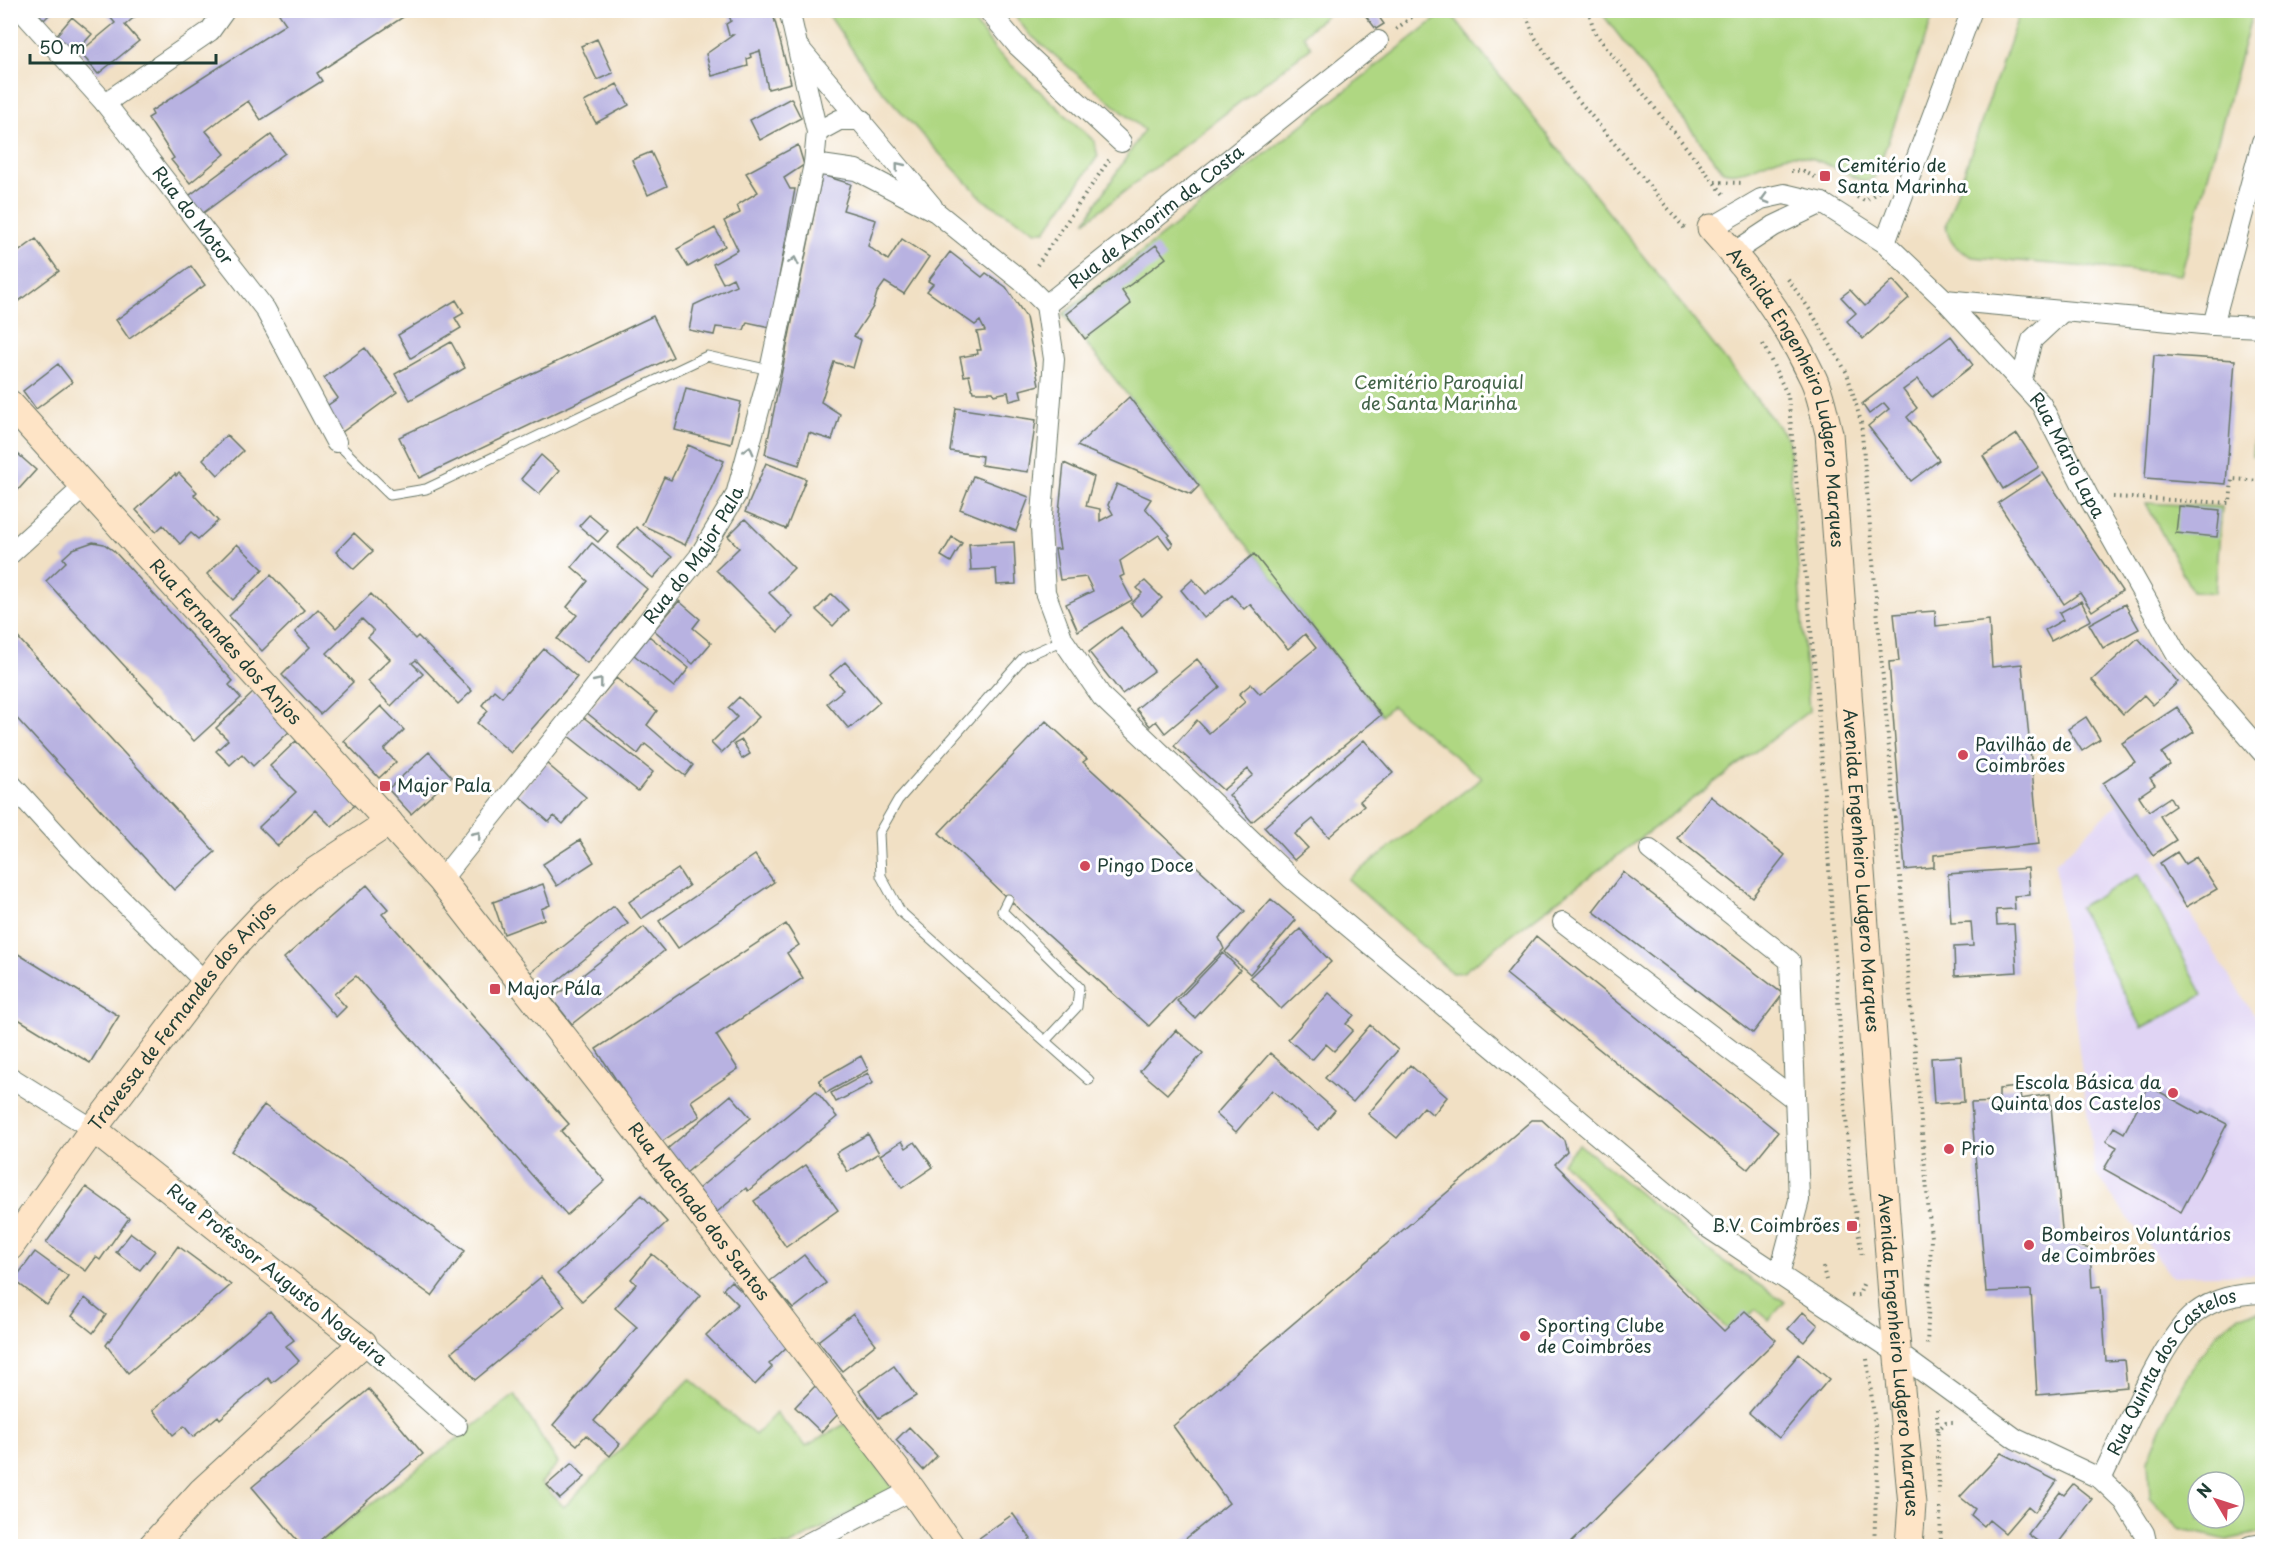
<svg xmlns="http://www.w3.org/2000/svg" width="2273" height="1557" font-family="'Playpen Sans',sans-serif">
<rect width="100%" height="100%" fill="#fff"/>
<filter id="ink" filterUnits="userSpaceOnUse"><feTurbulence type="fractalNoise" baseFrequency=".0167" numOctaves="2"/><feDisplacementMap in="SourceGraphic" scale="12" xChannelSelector="R" yChannelSelector="G"/><feConvolveMatrix kernelMatrix="1 2 1 2 8 2 1 2 1" color-interpolation-filters="sRGB"/></filter>
<filter id="wash" filterUnits="userSpaceOnUse"><feTurbulence type="fractalNoise" baseFrequency=".008" numOctaves="4" result="noise"/><feDisplacementMap in="SourceGraphic" scale="24" xChannelSelector="R" yChannelSelector="G"/><feGaussianBlur stdDeviation="1.35" result="paint"/><feColorMatrix in="noise" values="0 0 0 0 0 0 0 0 0 0 0 0 0 0 0 0 0 1.4 0 .05"/><feComposite in="paint" operator="in"/></filter>
<g filter="url(#wash)">
<rect width="100%" height="100%" fill="#f1e0c4"/>
<!-- built -->
<path fill="#e0d4f4" d="M2119,802l143,226v246l-91,2 -76,-103 -40,-309z"/>
<!-- green -->
<path fill="#afd782" stroke="#678a5b" stroke-width="1.5" fill-rule="evenodd" d="M2239,10l13,4 -71,261 -208,-18c-17,-8 -25,-14 -27,-33l74,-213z
M826,11h140l30,40 98,90 4,15 -53,75h-9l-51,-30 -50,-52 -60,-66z
M1012,11h319l-28,24 8,12 -226,175 59,-92 -116,-97z
M1446,11h3l339,428 21,272 -346,261 -11,1 -104,-94 134,-101 -90,-72 -10,9 -319,-401z
M1600,11v-1l335,1 -60,166 -10,5c-19,-8 -55,-29 -75,-27 -22,2 -46,23 -67,16z
M2256,413h6v44l-10,-1z
M2146,503l76,4 -7,86 -23,-2z
M2139,874l64,121 -61,33 -63,-121z
M1579,1144l138,113 68,45 -16,18 -13,-11 -25,24 -169,-171z
M2262,1311v221l-35,8 -49,-12 -28,-30 -2,-38 21,-51 28,-49 20,-26 22,-19zM2198,1482h36v36h-36z
M690,1379l65,56 21,-22 30,33 39,-22 49,65 -105,57h-474l200,-151 43,68 -17,20 23,24z"/>
<g id="blocks">
<!-- building -->
<path fill="#b8b2e1" d="M36,10h18l-10,10z
M104,10h39l-18,15 14,16 -41,33 -18,-22 35,-29z
M284,10h130l-97,63 5,8 -61,39 -13,-19 -23,15 -19,15 19,23 -35,29 -19,-23 3,-2 -26,-40 5,-3 -2,-4 135,-87 -7,-10z
M727,10h45l19,73 -23,6 -8,-38 -10,3 1,3 -4,2 1,7 -36,10 -6,-22 27,-19h-4l-3,-11 5,-3z
M1361,10h13l10,14 -8,5z
M72,17l20,17 -18,20 -19,-17z
M597,39l16,34 -16,7 -16,-34z
M617,84l12,21 -33,18 -12,-21z
M791,98l10,20 -41,22 -10,-20z
M271,135l14,18 -86,63 -13,-18z
M798,145l6,20 -20,13 6,11h5l-25,138 -23,-5 -3,8 -28,-3 -2,8 -25,-5 5,-25 42,-20 -3,-7 -10,5 -10,-19 25,-14 -14,-29 16,-8 -3,-8 21,-13 -12,-19z
M651,152l16,34 -19,9 -16,-35z
M822,175l29,9 -8,26 33,10 -8,26 20,14 14,-21 27,18 -25,37 -19,-12 -8,11 -4,14 -19,29 7,4 -8,28 -19,-6 -13,40 19,12 -8,26 -23,-7 -10,32 -34,-11z
M715,228l10,18 -37,21 -11,-18z
M36,239l23,32 -43,32 -6,-8v-37z
M1156,245l10,13 -44,33 9,13 -46,35 -19,-25z
M950,252l32,25 4,-4 20,14 20,30 13,68 -19,5 2,8 -12,3 -2,-9 -14,3 -1,-3h-20l-4,-17 -5,1 -4,-19 18,-3 -1,-4h4l-4,-18 8,-1 -5,-10 -5,4 -48,-34 6,-7 -5,-3z
M191,266l14,19 -76,54 -13,-19z
M1893,280l16,18 -46,41 -16,-18 9,-8 -15,-16 9,-7 15,16z
M456,300l8,13 -9,5 6,10 -50,30 -13,-23z
M653,316l20,41 -254,121 -20,-41z
M1951,336l22,29 -41,32 -14,-18 -15,11 14,18 -10,9 32,43 -28,21 -43,-55 21,-17 -5,-6 -15,11 -7,-10z
M451,342l14,26 -55,32 -15,-26z
M365,348l32,44 -59,43 -17,-25 17,-12 -14,-20z
M2154,355l81,5 -9,124 -81,-6z
M58,364l14,18 -36,27 -13,-18z
M686,388l55,14 -10,42 -56,-14z
M1129,397l70,89 -8,8 -114,-48z
M956,408l80,12 -8,52 -47,-7 1,-9 -32,-5z
M2017,434l22,33 -36,22 -20,-33z
M227,435l16,16 -25,24 -15,-16z
M688,445l36,16 -39,84 -43,-20 22,-48 7,3z
M10,447l26,23 -26,29z
M541,455l18,16 -20,23 -18,-15z
M766,463l40,16 -20,50 -41,-17z
M1064,463l30,14 -8,29 14,3v12l13,-7 -5,-9 9,-21 34,15 -6,9 25,27 -2,2 5,7 -4,4 -10,-13 -39,26 4,14 -4,2 12,23 -54,31 -12,-27 27,-13 -7,-14 -26,3 -5,-31h5l-3,-17z
M179,473l18,19 -3,3 24,26 -20,18 -7,-6 -11,11 -17,-19 -7,7 -20,-22 39,-36 1,2z
M2043,473l79,118 -30,20 -12,-18 -16,11 -66,-101z
M973,476l56,21 -13,34 -56,-22z
M2179,506l41,4 -3,27 -41,-4z
M589,515l19,16 -10,11 -19,-16z
M745,519l49,49 -25,25 24,24 -15,15 -62,-62 23,-22 -11,-12z
M636,527l36,30 -19,21 -36,-30z
M354,533l19,18 -19,18 -18,-17z
M952,537l10,6 -11,19 -10,-6z
M93,542l11,2 10,7 119,130 -4,4 12,13 -47,43 -148,-160 20,-19 -3,-4 10,-9z
M1014,542l2,42 -19,1 -1,-16 -25,1 -2,-26z
M592,543l55,46 -60,74 -30,-24 20,-24 -10,-8 21,-26 -16,-14z
M237,544l26,25 -30,31 -26,-26z
M1254,554l127,161 -129,107 -23,-27 24,-20 -5,-6 -25,21 -49,-44 23,-26 12,13 36,-31 -6,-8 12,-10 9,10 56,-46 -11,-14 -17,15 -38,-45 -6,5 -12,-14 -28,23 -23,-28 12,-11 13,15z
M271,575l33,35 -42,41 -33,-35z
M1145,581l17,17 -20,18 -11,-12 11,-11 -5,-5z
M371,594l44,45 3,-3 54,55 -14,13 -42,-44 -4,3 11,11 -32,32 -24,-25 23,-22 -22,-22 6,-6 -12,-12 -35,34 26,29 -33,32 -38,-39 28,-28 -15,-15 23,-23 18,19z
M832,594l16,16 -15,16 -17,-16z
M679,601l21,18 -7,9 18,15 -18,21 -39,-34z
M2081,601l10,19 -40,21 -6,-11 18,-10 -4,-7z
M2125,604l14,25 -36,19 -14,-24z
M1935,611l1,15 53,-6 3,47 30,-3 17,180 -105,11v12l-29,3 -16,-208 10,-1 -5,-47z
M1121,627l33,44 -32,23 -33,-42z
M10,629l205,223 -41,38 -164,-179z
M649,636l40,32 -15,19 -40,-32z
M2138,638l40,44 -25,23 -9,-10 -21,19 -31,-34z
M544,649l33,28 -66,76 -34,-30 11,-12 -6,-6 12,-15 8,7z
M1197,659l23,28 -55,46 -9,-12 -6,5 -14,-17z
M845,662l35,40 -31,27 -22,-26 16,-13 -13,-15z
M616,678l41,33 -10,14 46,40 -8,11 -40,-32 -7,10 -51,-41z
M254,692l36,39 -37,35 -11,-12 -12,11 -14,-14 12,-11 -12,-12z
M739,697l20,20 -38,36 -10,-10 26,-26 -9,-9z
M381,706l23,24 -20,20 12,12 -17,16 -35,-37z
M2177,707l17,25 -32,21 8,12 -20,13 5,7 -16,11 10,15 21,-14 5,9 -15,10 16,24 -23,15 -50,-72 32,-21 -13,-19z
M582,716l71,56 -15,19 -71,-56z
M2086,717l14,22 -18,12 -14,-22z
M1046,721l41,38 -4,3 162,149 -26,27 5,11 -75,77 -141,-127 -69,-66z
M742,740l8,14 -8,5 -8,-15z
M1364,740l29,33 -33,28 4,5 -35,31 -16,-18 -18,15 13,14 -14,12 -30,-33z
M296,741l60,63 -24,23 -17,-17 -37,36 -19,-19 37,-35 -26,-26z
M429,752l23,25 -41,37 -23,-25z
M546,763l40,34 -23,27 -9,-8 -5,6 -31,-27z
M1710,796l75,59 -33,42 -75,-59z
M580,840l14,22 -37,24 -14,-22z
M2177,852l8,12 11,-7 21,32 -31,18 -26,-44z
M755,855l19,27 -96,66 -19,-27z
M2028,868l2,27 -16,1 1,13 -19,1 1,15 17,-1 3,48 -62,4 -1,-29 19,-1 -2,-24 -20,1 -3,-49z
M678,869l11,17 -48,33 -12,-17z
M1623,872l160,122 -30,39 -160,-122z
M543,884l7,21 -9,4 3,10 -40,15 -11,-32z
M367,885l21,24 -6,5 187,210 -8,7 44,50 -38,34 -211,-239 -22,18 12,13 -10,10 -52,-59z
M1271,899l25,21 -46,54 -25,-22z
M614,906l14,18 -83,67 -15,-18z
M786,924l13,21 -12,8 16,25 -87,57 22,34 -47,32 9,15 -42,28 -62,-95z
M644,927l20,24 -92,73 -20,-25z
M1300,929l31,33 -50,47 -31,-32z
M1536,936l242,196 -30,37 -242,-195z
M10,949l109,67 -29,47 -80,-49z
M1223,953l17,17 -45,48 -18,-17z
M1329,993l25,22 -8,9 7,6 -19,21 -8,-7 -14,16 -24,-21z
M1370,1025l28,25 -45,52 -28,-24z
M1176,1030l27,23 -36,41 -27,-23z
M1270,1053l65,57 -17,20 -46,-40 -36,42 -20,-18z
M861,1056l7,14 -42,23 -7,-13z
M1961,1056l3,46 -30,2 -3,-46z
M1410,1065l37,32 -14,18 -9,-8 -27,31 -29,-24z
M868,1073l5,10 -37,19 -5,-9z
M2149,1086l51,28 2,-3 25,13 -46,88 -77,-43 13,-22 -11,-6 8,-14 10,6z
M2019,1087l2,12 29,-5 13,147 27,8 2,38 9,-1 5,75 18,-1 3,27 -90,8 -6,-105 -45,2 -15,-189 28,-1v-13z
M816,1091l21,26 -89,74 -2,-3 -29,24 -19,-23z
M731,1095l20,23 -65,55 -20,-23z
M264,1105l201,146 -33,45 -201,-145z
M1532,1120h10l22,20 3,12 -12,12 169,167 21,-20 31,29 -209,206h-390l52,-43 -56,-77z
M868,1134l11,19 -31,19 -12,-19z
M902,1141l4,7 9,-6 18,25 -31,21 -22,-33z
M806,1165l32,45 -52,37 -32,-46z
M86,1187l43,31 -29,42 -4,-3 -10,14 -40,-28z
M642,1195l25,27 -85,79 -25,-27z
M131,1233l24,18 -15,19 -24,-18z
M178,1246l53,39 -103,88 -22,-28z
M35,1252l33,24 -21,29 -33,-25z
M652,1254l49,41 -107,126 26,23 -10,12 -24,-21 -9,10 -24,-20 84,-98 -22,-19 21,-24 -5,-5z
M804,1255l22,28 -33,26 -23,-28z
M541,1277l24,29 -90,74 -23,-28z
M731,1281l61,61 -23,22 3,3 -17,18 -49,-50 32,-31 -15,-15z
M85,1298l21,17 -13,18 -21,-17z
M270,1311l24,29 -8,6 13,15 -27,22 -4,-5 -48,41 -2,-3 -25,21 -9,-11 -11,9 -20,-25z
M1803,1312l15,13 -14,17 -16,-13z
M853,1314l23,30 -34,27 -24,-30z
M1799,1354l30,25 -50,59 -30,-25z
M894,1366l22,30 -37,22 -20,-27z
M817,1384l26,25 -22,23 -26,-25z
M369,1389l54,65 -110,92h-11l-50,-59z
M909,1427l28,29 -14,14 -27,-30z
M2001,1453l56,28 -22,31 -7,-6 -23,27 -16,-13 -5,6 -13,-11 4,-6 -15,-12z
M572,1463l13,14 -25,22 -13,-14z
M2073,1484l19,15 -36,47h-12l-16,-12 32,-42 4,3z
M1013,1514l18,25 -10,7h-53z"/>
</g>
</g>
<g filter="url(#ink)">
<use href="#blocks" fill-opacity="0" stroke="#687666" stroke-width="1.5"/>
<g fill="none" stroke-linecap="round" stroke-linejoin="round">
<defs>
<path id="lane" d="M336,442l54,53 36,-6 281,-133 63,14
M1008,899l-6,12 77,76 -2,20 -32,34 -145,-130 -19,-35 -2,-43 19,-33 126,-143 39,-17
M1045,1041l44,39"/>
<g id="street">
<path id="s1" d="M21,10l84,93 160,206 71,133"/>
<path d="M988,10l30,36 103,96"/>
<path d="M800,49l132,157"/>
<path d="M105,103l105,-72 15,-21"/>
<path d="M817,132l22,-12h23"/>
<path d="M814,164l42,6 80,42 88,71 22,22"/>
<path id="s2" d="M1711,228l50,-29 23,-5 38,9 63,40 60,57 96,104 47,92 90,160 84,96"/>
<path d="M1885,243l87,-233"/>
<path d="M1733,253l41,-27 48,-23"/>
<path d="M1945,300l268,25 49,2"/>
<path d="M1046,305l8,54 -13,169 4,64 18,48 39,57 189,181 416,349 192,127 117,85 85,40 23,22 20,32 3,13"/>
<path id="s3" d="M1046,305l332,-264"/>
<path d="M2213,325l49,-183"/>
<path d="M2021,382l11,-42 30,-28"/>
<path d="M10,554l76,-69"/>
<path d="M10,783l63,69 133,131"/>
<path d="M1650,850l140,111 9,239 -20,75"/>
<path id="s4" d="M441,880l258,-323 37,-62 34,-125 44,-206 3,-32 -28,-122"/>
<path d="M1563,922l230,176"/>
<path d="M10,1077l83,52"/>
<path d="M363,1343l94,83"/>
<path id="s5" d="M2101,1479c20,-39 61,-140 93,-165 20,-16 43,-20 68,-21"/>
<path d="M803,1546l109,-56"/>
<path d="M2250,1546l12,-2"/>
</g>
<g id="secondary">
<path id="s6" d="M1711,228c39,43 76,95 101,148 9,17 12,39 17,57l63,863 20,208 -3,42"/>
<path id="s7" d="M10,404l431,476 203,260 268,350 39,56"/>
<path d="M93,1129l270,214 -162,149 -49,54"/>
<path id="s8" d="M10,1247l83,-118 137,-179 36,-38 40,-35 83,-55"/>
</g>
</defs>
<!-- lane casing -->
<use href="#lane" stroke="#687666" stroke-width="11"/>
<!-- street casing -->
<use href="#street" stroke="#687666" stroke-width="22"/>
<!-- secondary casing -->
<use href="#secondary" stroke="#687666" stroke-width="29"/>
<!-- path -->
<path stroke="#687666" stroke-width="4" stroke-dasharray="1.5 4.5" stroke-linecap="butt" d="M1525,10l9,26 41,60 110,133
M1588,10l7,23 130,163
M1396,29l21,-16 -1,-3
M1791,171h12l12,6
M1715,182l28,1
M1857,197l8,4 14,-10 2,2
M1037,265l72,-105
M1788,279l22,31 37,63 14,49 70,816 -4,109
M1763,344l25,52 29,295 33,485 12,81
M2113,497l117,6 2,-24 30,2
M1823,1267l3,13
M1851,1296l8,-1 5,-13
M1867,1359l11,90 -4,97
M1937,1409l2,86
M1937,1431l9,-9h8
M1940,1508l1,38"/>
<!-- lane -->
<use href="#lane" stroke="#fff" stroke-width="9"/>
<!-- street -->
<use href="#street" stroke="#fff" stroke-width="20"/>
<!-- secondary -->
<use href="#secondary" stroke="#fee4c6" stroke-width="27"/>
</g>
<!-- one-way arrows -->
<defs><path id="oneway-chevron" d="M-2-3.5L2.5 0L-2 3.5" fill="none" stroke-width="1.6" stroke-linecap="round" stroke-linejoin="round" transform="scale(1.5)"/></defs>
<g stroke="#8f9e9a">
<use href="#oneway-chevron" transform="translate(899 166) rotate(-129)"/>
<use href="#oneway-chevron" transform="translate(1765 199) rotate(164)"/>
<use href="#oneway-chevron" transform="translate(794 261) rotate(-78)"/>
<use href="#oneway-chevron" transform="translate(749 450) rotate(-75)"/>
<use href="#oneway-chevron" transform="translate(599 682) rotate(-51)"/>
<use href="#oneway-chevron" transform="translate(477 835) rotate(-51)"/>
</g>
</g>
<!-- markers -->
<g fill="#d1495b" stroke="#fff" stroke-width="2">
<rect x="1819" y="170" width="12" height="12" rx="3"/>
<circle cx="1963" cy="755" r="6"/>
<rect x="379" y="780" width="12" height="12" rx="3"/>
<circle cx="1085" cy="866" r="6"/>
<rect x="489" y="983" width="12" height="12" rx="3"/>
<circle cx="2173" cy="1093" r="6"/>
<circle cx="1949" cy="1149" r="6"/>
<rect x="1846" y="1220" width="12" height="12" rx="3"/>
<circle cx="2029" cy="1245" r="6"/>
<circle cx="1525" cy="1336" r="6"/>
</g>
<g text-anchor="middle" stroke-width="6" stroke-linejoin="round" paint-order="stroke">
<!-- poi labels -->
<g font-size="18" fill="#1f3d34" stroke="#fff" text-anchor="start">
<text x="1837" y="172">Cemitério de<tspan x="1837" dy="21">Santa Marinha</tspan></text>
<text x="1975" y="751">Pavilhão de<tspan x="1975" dy="21">Coimbrões</tspan></text>
<text x="397" y="792">Major Pala</text>
<text x="1097" y="872">Pingo Doce</text>
<text x="507" y="995">Major Pála</text>
<text x="2161" y="1089" text-anchor="end">Escola Básica da<tspan x="2161" dy="21">Quinta dos Castelos</tspan></text>
<text x="1961" y="1155">Prio</text>
<text x="1840" y="1232" text-anchor="end">B.V. Coimbrões</text>
<text x="2041" y="1241">Bombeiros Voluntários<tspan x="2041" dy="21">de Coimbrões</tspan></text>
<text x="1537" y="1332">Sporting Clube<tspan x="1537" dy="21">de Coimbrões</tspan></text>
</g>
<!-- street labels -->
<g font-size="18" fill="#1f3d34" stroke="#fff">
<text dy="6" stroke="none"><textPath href="#s1" startOffset="268">Rua do Motor</textPath></text>
<text dy="6" stroke="none"><textPath href="#s3" startOffset="141">Rua de Amorim da Costa</textPath></text>
<text dy="6" stroke="none"><textPath href="#s6" startOffset="192">Avenida Engenheiro Ludgero Marques</textPath></text>
<text dy="6" stroke="none"><textPath href="#s2" startOffset="477">Rua Mário Lapa</textPath></text>
<text dy="6" stroke="none"><textPath href="#s4" startOffset="412">Rua do Major Pala</textPath></text>
<text dy="6" stroke="none"><textPath href="#s7" startOffset="321">Rua Fernandes dos Anjos</textPath></text>
<text dy="6" stroke="none"><textPath href="#s6" startOffset="678">Avenida Engenheiro Ludgero Marques</textPath></text>
<text dy="6" stroke="none"><textPath href="#s8" startOffset="288">Travessa de Fernandes dos Anjos</textPath></text>
<text dy="6" stroke="none"><textPath href="#s7" startOffset="1062">Rua Machado dos Santos</textPath></text>
<text transform="translate(277 1275) rotate(39)" y="6">Rua Professor Augusto Nogueira</text>
<text dy="6" stroke="none"><textPath href="#s6" startOffset="1164">Avenida Engenheiro Ludgero Marques</textPath></text>
<text dy="6" stroke="none"><textPath href="#s5" startOffset="132">Rua Quinta dos Castelos</textPath></text>
</g>
<!-- park labels -->
<g font-size="18" fill="#436448" stroke="#fff">
<text x="1439" y="389">Cemitério Paroquial<tspan x="1439" dy="21">de Santa Marinha</tspan></text>
</g>
</g>
<!-- margin -->
<rect width="2273" height="1557" fill="none" stroke="#fff" stroke-width="36"/>
<!-- north arrow -->
<g transform="translate(2216 1500) rotate(309)"><circle r="28" fill="#ffffff" stroke="#a5b1ae" stroke-width="1.5"/>
<path d="M0-4.5L10 22L0 15L-10 22Z" fill="#d1495b"/>
<text y="-9" font-size="16" font-weight="bold" text-anchor="middle" fill="#1f3d34">N</text>
</g>
<!-- scale -->
<path d="M30 54v9h186v-9" fill="none" stroke="#1f3d34" stroke-width="3"/>
<text x="39" y="54" font-size="18" fill="#1f3d34" stroke="#ffffff" stroke-width="4.5" paint-order="stroke">50 m</text>
</svg>
